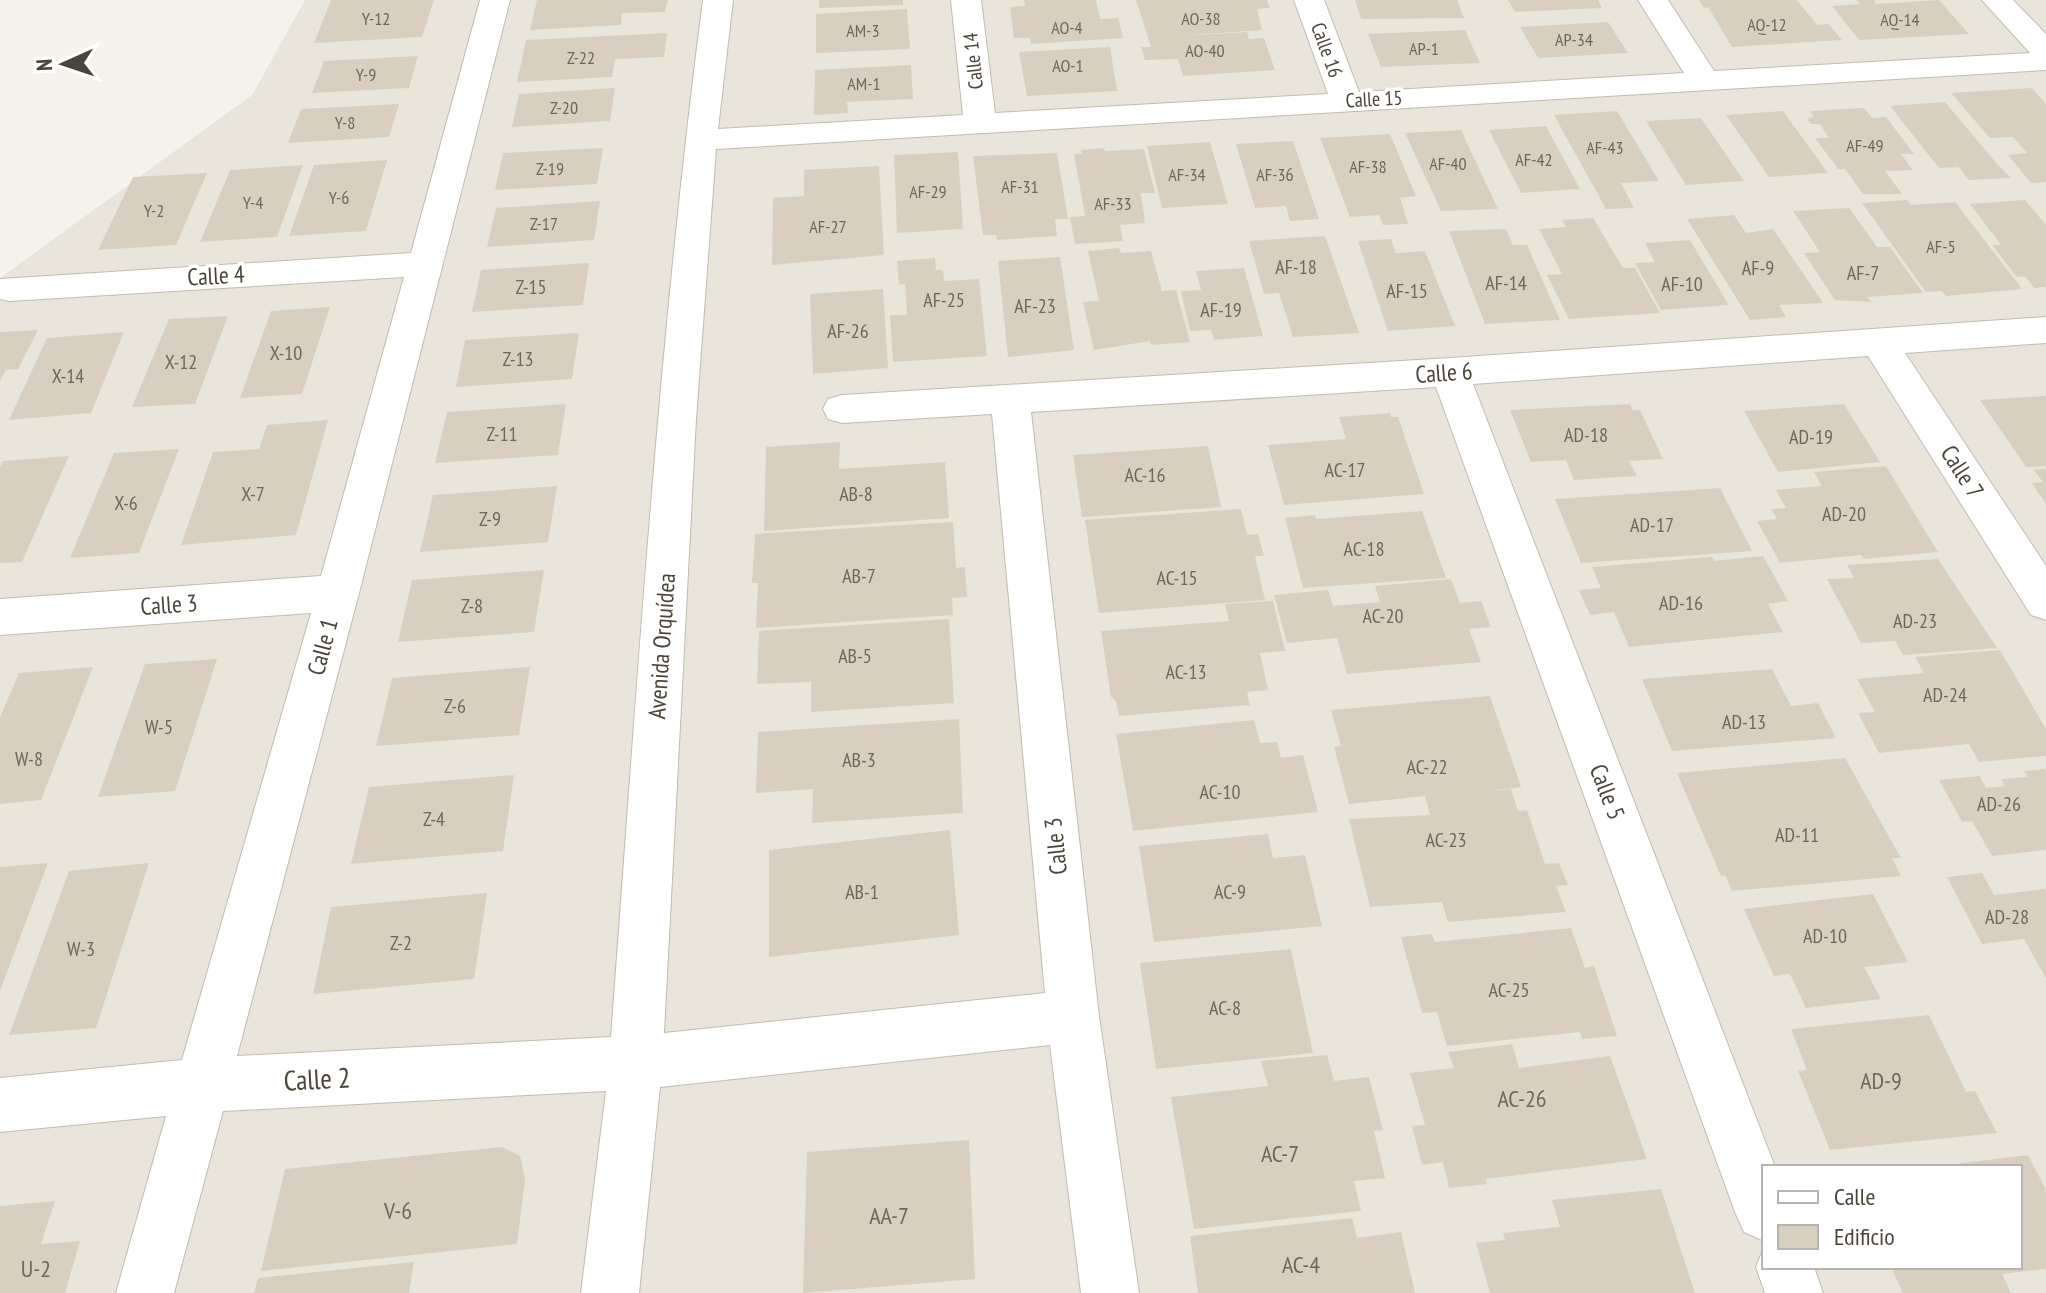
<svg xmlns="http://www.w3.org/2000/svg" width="2046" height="1293" font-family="'PT Sans Narrow',sans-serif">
<rect width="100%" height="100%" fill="#f6f3ec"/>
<!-- residential -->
<path fill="#eae5da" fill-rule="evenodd" d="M305,0h1741v1293h-2046v-1015l252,-183zM1764,1167h256v100h-256z"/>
<!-- building -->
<path fill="#d8cfc1" d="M331,0h103l-12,37 -108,6z
M537,0h131l-3,12 -43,1 -1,12 -91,5z
M819,0h84v5l-84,3z
M1024,0h72l4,19 18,-1 5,20 -92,6 -1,-6h-16l-4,-31 15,-1z
M1136,0h131l3,8 -13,1 5,21 -85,6 70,-4 2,7 15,-1 11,32 -92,6 -5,-17 -33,1 -4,-13h10z
M1355,0h102l7,18 -103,1z
M1508,0h90l4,8 -87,4z
M1699,0h98l20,25 12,-1 13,16 -110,7 -24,-40 -4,1z
M1856,0h19v4l64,-4 30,34 -110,6 -27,-34 28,-2z
M907,9l3,40 -94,4v-39z
M1608,22l20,31 -90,5 -18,-31z
M1465,30l15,33 -99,4 -13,-33z
M667,33l-3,24 -49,2 -3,18 -95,5 9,-42z
M1110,47l7,44 -90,5 -8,-44z
M418,56l-9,32 -97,5 12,-32z
M911,65l2,34 -66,3 1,11 -34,2 1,-45z
M615,88l-5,33 -98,6 7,-33z
M2032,88l14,16v78l-15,1 -23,-28 19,-2 -14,-16 -23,1 -39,-45z
M1945,102l52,62 14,14 -42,2 -11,-13 -19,1 -49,-62z
M399,104l-10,33 -101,6 13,-34z
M1864,108l8,10 14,-1 28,37h-13l12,16 -28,1 17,23h-39l-18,-25h-7l-23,-31h14l-9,-14h-9l-4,-6 7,-1 -4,-6z
M1617,111l42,70 -38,2 13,25 -28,1 -52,-94z
M1783,111l45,62 -59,4 -43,-62z
M1701,118l43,63 -58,4 -40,-64z
M1546,126l34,63 -59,4 -32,-63z
M1461,130l37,79 -57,2 -36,-78z
M1390,134l26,62 -16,2 8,26 -25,1 -4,-10 -29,2 -30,-79z
M1293,141l26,78 -29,2 -4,-15 -31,2 -19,-64z
M1210,142l18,62 -66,4 -15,-62z
M603,148l-6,36 -102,6 8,-37z
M1104,148l1,3 39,-2 11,44h-14l4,30 -25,2 3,16 -48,3 -5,-27 15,-1 -11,-62h8l-1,-4z
M958,152l5,77 -66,4 -3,-78z
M1057,153l11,66h-13l2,17 -60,4 -1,-5h-13l-10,-79z
M387,160l-21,71 -77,5 25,-71z
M303,165l-26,72 -77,5 30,-72z
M879,166l5,89 -112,10 1,-67 31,-2v-26z
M207,173l-31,72 -78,5 35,-73z
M1907,200l4,5 44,-3 67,87 -76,7 -4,-5 -16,1 -64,-89z
M2025,200l21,25v62l-12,1 -9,-12 -8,1 -25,-32h9l-31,-41z
M600,201l-6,39 -107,7 9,-39z
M1849,208l28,39h13l33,46 -56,4 4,5 -36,-2 -31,-47 16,-1 -27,-41z
M1734,215l12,18 27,-4 50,74 -44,2 7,12 -36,3 -63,-101z
M1593,218l30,50h12l25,45 -91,6 -22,-44 15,-1 -23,-45 27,-2 -4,-7z
M1506,229l7,16h14l33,75 -75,4 -36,-93z
M1325,236l34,97 -66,4 -14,-44 -15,1 -15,-53z
M1391,239l5,14 29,-2 30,75 -67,5 -30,-90z
M1690,240l39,65 -68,5 -26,-47 20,-1 -10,-19z
M1119,248l2,5 30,-2 11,40 14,-1 14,52 -39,3 -1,-4 -56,9 -11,-48 16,-1 -11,-50z
M1060,257l14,93 -66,7 -10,-96z
M935,258l1,12h7l1,11 35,-2 8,77 -94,6 -3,-47h17l-2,-31 -6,1 -2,-24z
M589,263l-6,42 -111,7 9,-42z
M1244,268l19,68 -49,4 -3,-10 -21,1 -9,-40 20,-1 -5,-19z
M883,289l5,79 -75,6 -3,-80z
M330,307l-28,87 -62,4 31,-87z
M228,316l-33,88 -63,3 37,-88z
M38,330l-20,39 -12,1 -6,11v-49z
M124,332l-33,81 -82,7 38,-82z
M579,333l-7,46 -116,8 9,-47z
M2046,396v70l-20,1 -46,-67z
M566,404l-8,51 -123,8 12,-51z
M1630,404l3,6h7l23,49 -34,2 8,15 -63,4 -8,-20 -35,2 -21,-52z
M1844,404l36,58 -102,10 -34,-61z
M1390,413l1,4h7l26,77 -140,11 -16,-60 78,-6 -7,-22z
M328,420l-32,115 -115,10 32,-93 46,-3 8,-24z
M840,442l-1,27 106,-7 4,56 -185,13 2,-84z
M1208,446l13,61 -139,10 -9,-62z
M179,449l-40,104 -69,5 44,-105z
M69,456l-47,106 -22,1v-96l3,-6z
M1886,466l52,86 -74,7 -3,-4 -81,8 -23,-42 20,-2 -6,-10 15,-1 -10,-18 46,-4 -8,-14z
M2046,469v35l-14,-21 11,-1 -9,-12z
M557,486l-9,56 -128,10 13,-57z
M1720,488l32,63 -171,12 -26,-64z
M1241,509l6,26 11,-1 6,22h-9l10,44 -166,13 -14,-93z
M1422,511l24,67 -143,10 -18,-70 30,-3 1,4z
M953,522l3,46 9,-1 2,30 -15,1 1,17 -197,13 2,-45h-6l3,-49z
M1763,556l25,45 -20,3 15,28 -154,15 -15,-35 -24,3 -11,-25 22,-2 -9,-21 120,-10 2,4z
M1938,559l59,89 -94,7 -8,-14 -34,2 -34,-64 27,-1 -7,-13z
M544,570l-10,62 -136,10 14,-62z
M1451,579l9,24 21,-2 10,26 -22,2 12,33 -134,12 -10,-36 -50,5 -13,-48 54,-5 5,16 47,-4 -5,-16z
M1273,601l12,50 -25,2 8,37 -21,2 3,13 -131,11 -3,-15 -5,-4 -10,-66 128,-10 -4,-17z
M949,619l5,84 -143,9v-30l-54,2 2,-53z
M2000,650l46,79v27l-67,6 -10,-18 -90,9 -21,-40 17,-1 -18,-33 67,-6 -9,-16z
M217,659l-42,132 -77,6 47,-133z
M93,667l-52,133 -41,4v-87l19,-44z
M530,667l-11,68 -143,11 16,-68z
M1772,669l19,37 27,-3 18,35 -164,13 -30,-72z
M1490,696l31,91 -36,5 26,-3 7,22 9,-1 18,54 14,-1 9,22 -12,1 10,26 -118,10 -6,-20 -72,5 -21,-88 81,-4 -5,-19 -76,8 -15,-57 7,-1 -10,-36z
M959,719l4,94 -151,10 1,-34 -57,4 2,-61z
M1254,720l6,23 17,-1 4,16 22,-3 15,57 -185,19 -17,-97z
M1845,758l56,100h-9l9,18 -169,15 -7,-16 -4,1 -44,-103z
M2046,769v81l-54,6 -20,-35 -10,1 -23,-42 41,-4 6,12 19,-2 -4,-7 27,-2 -4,-6z
M514,775l-11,76 -152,13 18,-77z
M950,830l9,105 -190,22v-107z
M1268,834l5,24 32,-3 17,71 -168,16 -15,-96z
M48,863l-48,128v-124z
M149,863l-53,165 -87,7 60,-164z
M1982,873l12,22 52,-6v89l-22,-39 -42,5 -35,-67z
M487,893l-13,86 -161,15 18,-87z
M1873,894l35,68 -44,5 17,32 -75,9 -16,-34 -16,2 -30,-67z
M1571,928l14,40 9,-2 23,70 -35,3 -2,-7 -133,14 -10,-34 -15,1 -21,-76 31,-3 3,8z
M1291,949l22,104 -157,16 -16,-106z
M1929,1015l37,77 9,-1 22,42 -167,17 -32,-79 9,-1 -16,-41z
M1512,1044l7,24 91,-12 37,103 -162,20 2,5 -38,4 -6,-26 -21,3 -10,-39 13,-1 -15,-52 44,-5 -6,-16z
M1327,1055l7,26 35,-4 14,53 -9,1 11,47 -31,3 7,30 -167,18 -23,-132 97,-11 -7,-25z
M969,1140l6,139 -172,14 4,-141z
M502,1147l18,9 5,23 -8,65 -256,27 24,-102z
M2028,1155l18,35v79l-44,5 9,19h-108l-12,-26h129v-100l-73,-2z
M1661,1189l34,104h-205l-14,-50 29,-3 -2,-7 57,-6 -8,-27z
M55,1201l-14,43 39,-3 -15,52h-65v-87z
M1352,1218l5,20 44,-6 14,61h-217l-8,-57z
M414,1262l-5,31h-155l4,-15z"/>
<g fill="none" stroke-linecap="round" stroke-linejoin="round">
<defs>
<path id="minor" d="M480,0h30l-151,593 -122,463 374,-19c26,-346 47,-693 92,-1037h30l-15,129 245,-14 -12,-115h30l14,113 333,-19 -34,-94h30l35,92 325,-19 -46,-73h30l46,71 316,-18 -48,-53h31l33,34v36l-1330,79 -20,270 -32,614 381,-40 -53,-579 -150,9 -14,-4 -5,-10 5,-10 14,-4 608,-37 596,-41v26l-141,10 141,213v54l-15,-5 -163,-259 -395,28 302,783h-11v74l-20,-9 -9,-20 -299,-825 -405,25 68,604 40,277h-58l-31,-248 -390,42 -21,206h-58l25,-202 -383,20 -49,182h-58l50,-177 -166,16v-54l182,-18 129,-447 -311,22v-36l321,-23 83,-299 -395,24 -9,-2v-20l411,-26z
M1764,1247v20h50l9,26h-58l-9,-26z"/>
</defs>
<!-- minor casing -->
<use href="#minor" stroke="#c2bbae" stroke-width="2"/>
<!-- minor -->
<use href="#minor" fill="#fff" fill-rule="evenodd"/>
</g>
<g text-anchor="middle" stroke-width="7" stroke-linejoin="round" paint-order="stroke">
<!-- far-number labels -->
<g font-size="18" fill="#6e675b">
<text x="376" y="25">Y-12</text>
<text x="1201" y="25">AO-38</text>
<text x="1900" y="26">AQ-14</text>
<text x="1767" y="31">AQ-12</text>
<text x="1067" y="34">AO-4</text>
<text x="863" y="37">AM-3</text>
<text x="1574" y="46">AP-34</text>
<text x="1424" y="55">AP-1</text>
<text x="1205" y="57">AO-40</text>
<text x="581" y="64">Z-22</text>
<text x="1068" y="72">AO-1</text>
<text x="366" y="81">Y-9</text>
<text x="864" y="90">AM-1</text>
<text x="564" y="114">Z-20</text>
<text x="345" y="129">Y-8</text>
<text x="1865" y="152">AF-49</text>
<text x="1605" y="154">AF-43</text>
<text x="1534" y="166">AF-42</text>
<text x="1448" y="170">AF-40</text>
<text x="1368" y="173">AF-38</text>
<text x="550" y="175">Z-19</text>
<text x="1187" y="181">AF-34</text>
<text x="1275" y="181">AF-36</text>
<text x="1020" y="193">AF-31</text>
<text x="928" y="198">AF-29</text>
<text x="339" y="204">Y-6</text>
<text x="253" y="209">Y-4</text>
<text x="1113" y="210">AF-33</text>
<text x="154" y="217">Y-2</text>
<text x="544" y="230">Z-17</text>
<text x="828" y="233">AF-27</text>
<text x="1941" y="253">AF-5</text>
</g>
<!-- far-street labels -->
<g font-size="20" fill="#4b4439" stroke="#fff">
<text transform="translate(1327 50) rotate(70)" y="7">Calle 16</text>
<text transform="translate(973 61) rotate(-96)" y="7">Calle 14</text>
<text transform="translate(1374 99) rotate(-3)" y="7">Calle 15</text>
</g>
<!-- number labels -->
<g font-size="20" fill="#6e675b">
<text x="1296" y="274">AF-18</text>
<text x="1758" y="275">AF-9</text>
<text x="1863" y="280">AF-7</text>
<text x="1506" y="290">AF-14</text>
<text x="1682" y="291">AF-10</text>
<text x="531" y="294">Z-15</text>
<text x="1407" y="298">AF-15</text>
<text x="944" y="307">AF-25</text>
<text x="1035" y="313">AF-23</text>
<text x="1221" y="317">AF-19</text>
<text x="848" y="338">AF-26</text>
<text x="286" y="360">X-10</text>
<text x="518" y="366">Z-13</text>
<text x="181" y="369">X-12</text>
<text x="68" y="383">X-14</text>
<text x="502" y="441">Z-11</text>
<text x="1586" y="442">AD-18</text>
<text x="1811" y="444">AD-19</text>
<text x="1345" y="477">AC-17</text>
<text x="1145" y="482">AC-16</text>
<text x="253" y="501">X-7</text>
<text x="856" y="501">AB-8</text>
<text x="126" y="510">X-6</text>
<text x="1844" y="521">AD-20</text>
<text x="490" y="526">Z-9</text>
<text x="1652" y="532">AD-17</text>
<text x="1364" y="556">AC-18</text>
<text x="859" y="583">AB-7</text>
<text x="1177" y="585">AC-15</text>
<text x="1681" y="610">AD-16</text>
<text x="472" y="613">Z-8</text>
<text x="1383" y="623">AC-20</text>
<text x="1915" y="628">AD-23</text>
<text x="855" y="663">AB-5</text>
<text x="1186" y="679">AC-13</text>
<text x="1945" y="702">AD-24</text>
<text x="455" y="713">Z-6</text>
<text x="1744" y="729">AD-13</text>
<text x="159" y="734">W-5</text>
<text x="29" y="766">W-8</text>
<text x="859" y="767">AB-3</text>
<text x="1427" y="774">AC-22</text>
<text x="1220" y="799">AC-10</text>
<text x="1999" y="811">AD-26</text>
<text x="434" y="826">Z-4</text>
<text x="1797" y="842">AD-11</text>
<text x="1446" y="847">AC-23</text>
<text x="862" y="899">AB-1</text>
<text x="1230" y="899">AC-9</text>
<text x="2007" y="924">AD-28</text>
<text x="1825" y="943">AD-10</text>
<text x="401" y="950">Z-2</text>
<text x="81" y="956">W-3</text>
<text x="1509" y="997">AC-25</text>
<text x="1225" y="1015">AC-8</text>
</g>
<!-- street labels -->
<g font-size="24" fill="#4b4439" stroke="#fff">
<text transform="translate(216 276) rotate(-3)" y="8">Calle 4</text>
<text transform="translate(1444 373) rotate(-4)" y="8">Calle 6</text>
<text transform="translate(1962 472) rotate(57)" y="8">Calle 7</text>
<text transform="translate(169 605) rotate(-4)" y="8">Calle 3</text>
<text transform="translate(662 646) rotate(-86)" y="8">Avenida Orquídea</text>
<text transform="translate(323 647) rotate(-75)" y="8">Calle 1</text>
<text transform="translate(1607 792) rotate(69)" y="8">Calle 5</text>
<text transform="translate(1056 846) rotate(-96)" y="8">Calle 3</text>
</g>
<!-- near-number labels -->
<g font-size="24" fill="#6e675b">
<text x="1881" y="1089">AD-9</text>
<text x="1522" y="1107">AC-26</text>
<text x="1280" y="1162">AC-7</text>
<text x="398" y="1219">V-6</text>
<text x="889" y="1224">AA-7</text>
<text x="1301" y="1273">AC-4</text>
<text x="36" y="1277">U-2</text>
</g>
<!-- near-street labels -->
<g font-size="28" fill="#4b4439" stroke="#fff">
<text transform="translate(317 1079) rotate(-3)" y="10">Calle 2</text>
</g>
</g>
<!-- legend -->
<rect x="1762" y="1165" width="260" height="104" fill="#ffffff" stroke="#b7b4b0" stroke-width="2"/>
<rect x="1778" y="1191" width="40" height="12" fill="#ffffff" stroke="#b7b4b0" stroke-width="2"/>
<text x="1834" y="1205" font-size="24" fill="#4b4439">Calle</text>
<rect x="1778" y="1225" width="40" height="24" fill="#d8cfc1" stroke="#b7b4b0" stroke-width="2"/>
<text x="1834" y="1245" font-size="24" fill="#4b4439">Edificio</text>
<!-- north arrow -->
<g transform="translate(64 64) rotate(267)" stroke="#ffffff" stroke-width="6" paint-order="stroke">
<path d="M0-6L14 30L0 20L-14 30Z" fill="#4b4439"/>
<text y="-12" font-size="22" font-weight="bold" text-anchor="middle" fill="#4b4439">N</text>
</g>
</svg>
